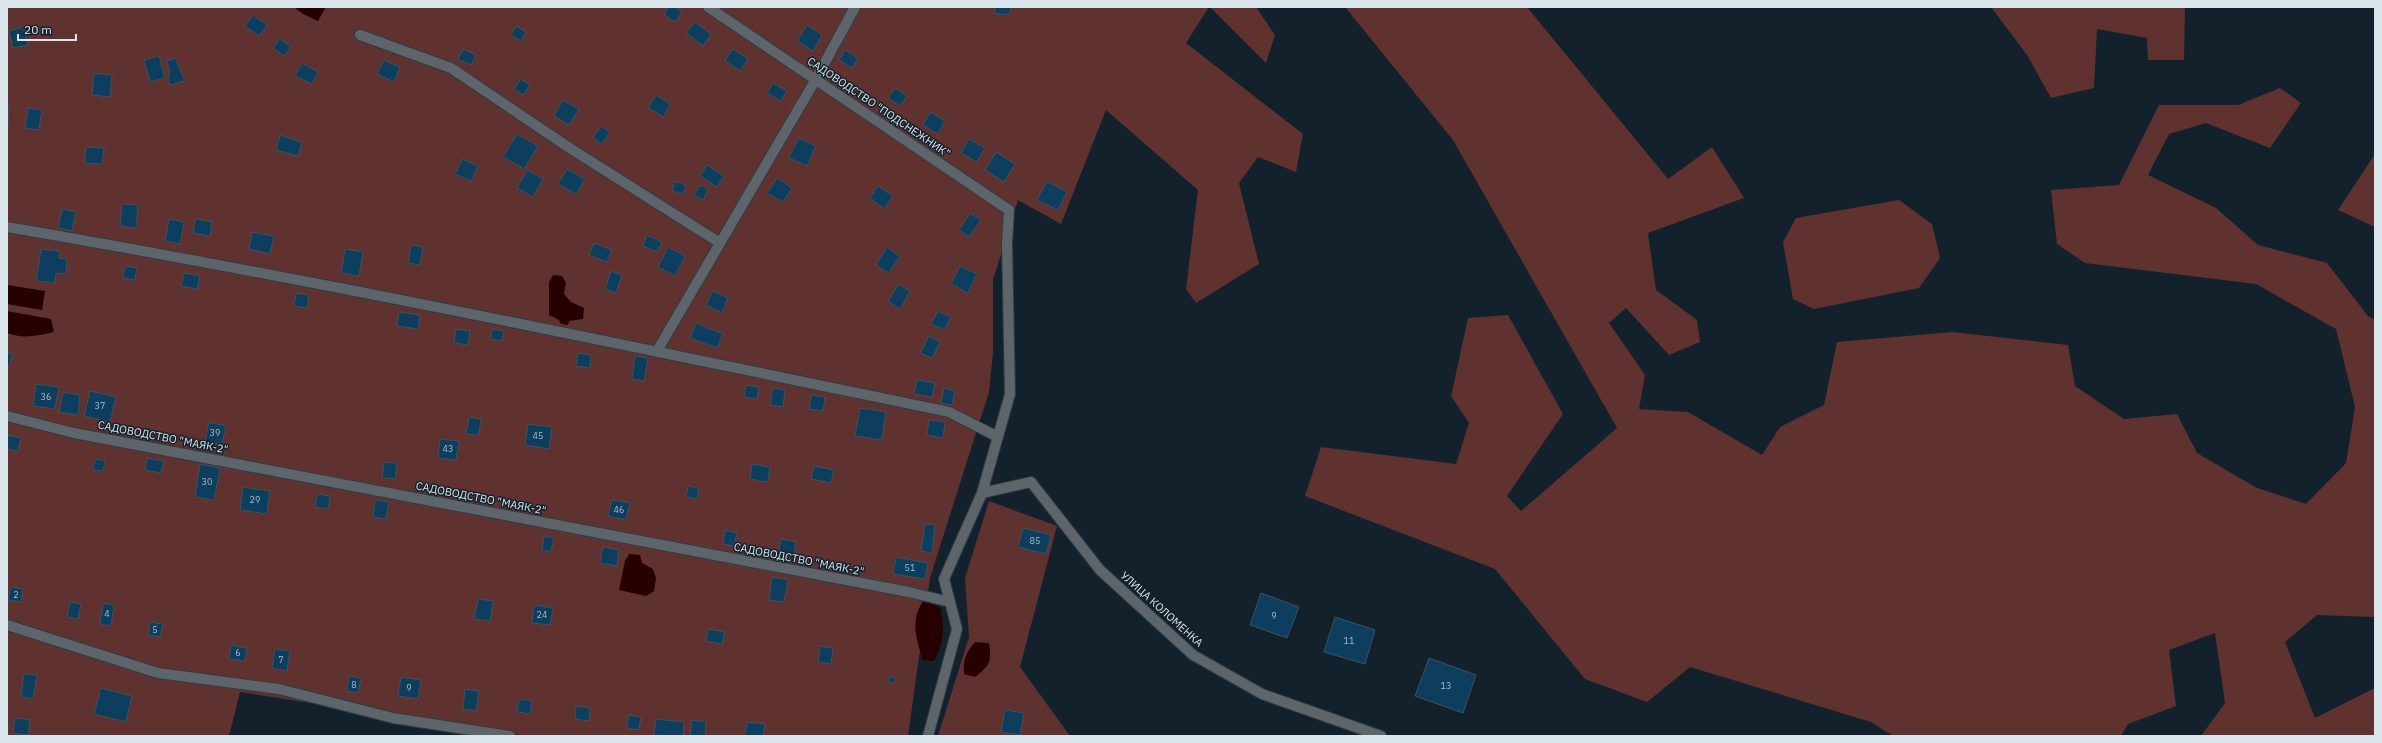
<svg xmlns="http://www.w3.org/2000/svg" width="2382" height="743" font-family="'IBM Plex Sans',sans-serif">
<rect width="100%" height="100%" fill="#12212c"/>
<!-- green -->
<path fill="#5f3230" d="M7,7h1202l-23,36 117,91 -7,38 -38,-15 -19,26 20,81 -63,39 -10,-14 12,-99 -92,-80 -45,114 -43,-24 -25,80v73l-4,39 -59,186 -22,158h-382l-286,-44 -11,44h-222z
M1210,7h46l19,28 -9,28z
M1345,7h182l141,172 44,-32 32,51 -96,35 8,57 41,30 3,22 -31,13 -43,-47 -17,15 36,52 -6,34 49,3 74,43 18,-28 44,-22 13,-63 116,-10 115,13 7,41 49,33 53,-5 20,39 60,35 49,16 40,-41 9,-56 -19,-78 -80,-45 -171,-21 -28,-19 -6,-54 68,-5 40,-80h79l42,-17 21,15 -31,45 -64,-25 -37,11 -21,41 68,33 42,37 69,18 41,53 7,4v297l-58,-2 -32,27 30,76 60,-30v48h-174l24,-33 -10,-70 -46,17 7,56 -48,18 -7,12h-228l-22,-14 -181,-55 -43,35 -62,-23 -90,-110 -190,-73 16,-49 135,17 13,-41 -18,-27 17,-78 40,-3 55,99 -56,82 14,15 96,-83 -164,-288z
M1991,7h194l-1,53h-36l-1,-22 -50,-9 -3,59 -43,10 -24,-43z
M2375,154v73l-37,-17z
M1899,200l33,24 8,34 -21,30 -105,21 -21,-10 -10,-57 13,-24z
M989,501l68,25 -37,141 50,69h-132l31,-99 -4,-59z"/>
<!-- water -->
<path fill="#270001" d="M294,7h32l-8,14 -15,-7z
M553,275l9,1 4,7 -2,11 7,8 13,6 -1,11 -14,2 -1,4 -7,-1 -2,-4 -10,-5v-33z
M7,285l38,6 -3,19 -35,-6z
M7,311l44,8 3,13c-16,4 -32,7 -47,1z
M629,554l11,1 2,8 11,6 3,9 -2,13 -8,5 -27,-6 6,-29z
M923,601l17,6c5,20 4,35 -6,54l-11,-1c-7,-21 -13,-39 0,-59z
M975,642l14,1c3,19 1,22 -14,34l-11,-3c-1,-14 2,-22 11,-32z"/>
<!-- building -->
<path fill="#0e3e5d" stroke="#40505d" d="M668,7h7l7,5 -7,10 -11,-8z
M996,7h15l-2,8 -15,-2z
M253,15l14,10 -8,11 -14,-10z
M695,22l16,12 -8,12 -17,-13z
M807,25l15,10 -9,16 -16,-10z
M516,26l10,6 -5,9 -10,-6z
M23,27l5,18 -15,3 -4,-17z
M280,38l11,9 -7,9 -11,-8z
M463,49l13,6 -5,10 -13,-6z
M732,49l16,9 -7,13 -16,-10z
M845,50l13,8 -6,10 -13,-8z
M159,56l6,22 -15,4 -6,-22z
M175,58l10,23 -15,4 -2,-5 2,-9 -4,-10z
M384,60l16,7 -6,15 -17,-8z
M302,63l16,9 -6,12 -17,-8z
M94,73l18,2 -2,22 -18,-2z
M520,79l10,5 -6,11 -10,-5z
M773,83l14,8 -6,10 -14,-8z
M895,88l12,8 -7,10 -12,-8z
M656,95l14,9 -6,13 -16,-9z
M563,100l16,9 -10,16 -15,-9z
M7,106h2l-1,21h-1z
M28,108l14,2 -3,20 -14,-2z
M930,112l15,9 -7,13 -15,-9z
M601,126l9,6 -8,12 -9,-6z
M517,134l21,12 -14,23 -21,-12z
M280,135l22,7 -4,14 -22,-6z
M798,138l18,8 -9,20 -18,-8z
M969,139l16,9 -8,14 -16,-9z
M86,147l18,1 -2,16 -17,-1z
M996,152l19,12 -11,18 -19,-12z
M462,159l16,7 -7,15 -16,-7z
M707,165l17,11 -7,11 -17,-11z
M567,169l18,10 -9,15 -18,-10z
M527,170l16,9 -10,18 -16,-9z
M777,178l15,10 -9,14 -16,-9z
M675,181l11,4 -3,9 -11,-3z
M1047,181l20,11 -9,18 -21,-10z
M700,185l8,4 -5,11 -9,-5z
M878,186l15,10 -9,13 -14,-11z
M122,204l16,1 -2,23 -16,-2z
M62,209l14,3 -4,19 -14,-3z
M970,213l11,7 -12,17 -10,-7z
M169,219l15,3 -4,22 -15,-3z
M195,219l17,3 -2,14 -17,-3z
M252,232l22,4 -4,18 -21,-5z
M647,235l15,7 -5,10 -14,-6z
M594,243l18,7 -5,12 -18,-7z
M411,245l12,2 -3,18 -12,-2z
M668,247l17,9 -10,20 -17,-9z
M887,247l13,9 -11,17 -13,-8z
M41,249l19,2 -1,7 8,1 -1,15 -10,-1 -1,10 -19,-2z
M345,249l18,3 -4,24 -18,-3z
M125,266l12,2 -2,12 -12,-2z
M960,266l17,8 -9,19 -17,-9z
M611,271l11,4 -6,18 -11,-4z
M184,273l16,3 -3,13 -16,-3z
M898,284l12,7 -10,18 -12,-7z
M713,291l15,7 -6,15 -16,-8z
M296,293l13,2 -2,13 -13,-2z
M938,311l13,6 -7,13 -13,-6z
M399,312l21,3 -2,14 -21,-3z
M696,323l27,11 -6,14 -27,-10z
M456,329l14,2 -2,14 -14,-2z
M492,329l12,2 -2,10 -11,-2z
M929,336l11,6 -8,16 -12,-5z
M7,353h5l-2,12h-3z
M578,353l13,2 -1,13 -14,-2z
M635,356l13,2 -4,23 -12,-2z
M917,380l18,3 -3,14 -18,-3z
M36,384l23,3 -4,22 -22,-3z
M746,385l13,2 -2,12 -13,-2z
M773,388l12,2 -2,17 -13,-2z
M944,388l11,3 -3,14 -11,-2z
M90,391l26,6 -6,25 -26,-6z
M63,392l17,3 -2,20 -19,-3z
M811,395l14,2 -2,14 -14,-2z
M860,408l26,4 -4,28 -27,-4z
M469,417l12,2 -2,16 -13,-1z
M929,420l16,2 -2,16 -16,-3z
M209,422l17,4 -4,18 -17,-3z
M528,424l24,3 -3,22 -24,-4z
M7,435l14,3 -3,13 -11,-2z
M440,439l19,2 -3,19 -18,-2z
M147,458l17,3 -3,12 -16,-3z
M95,459l10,2 -2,10 -10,-1z
M384,462l13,1 -2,16 -13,-1z
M200,464l20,4 -6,32 -19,-3z
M752,464l18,3 -2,15 -18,-3z
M814,466l20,4 -3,13 -20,-4z
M688,486l11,2 -2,11 -11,-2z
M243,487l27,4 -3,23 -27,-4z
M317,494l13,2 -2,13 -13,-2z
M375,500l14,2 -3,17 -13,-2z
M612,500l18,3 -4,17 -18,-4z
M925,524l10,1 -3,28 -11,-2z
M1023,528l28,7 -5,19 -28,-7z
M725,530l12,3 -3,13 -11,-2z
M544,536l10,2 -3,14 -9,-2z
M781,539l15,3 -2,15 -16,-2z
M603,547l16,3 -2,16 -17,-3z
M896,557l32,6 -3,16 -32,-5z
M772,577l16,3 -4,22 -15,-2z
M11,587l12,2 -2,13 -13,-2z
M1261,593l38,14 -12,31 -37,-13z
M478,599l15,2 -3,20 -16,-2z
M70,602l11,2 -3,15 -11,-2z
M103,603l11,2 -3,21 -11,-2z
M534,605l19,3 -3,17 -18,-2z
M1335,617l40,13 -10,34 -41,-12z
M150,622l13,2 -3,13 -12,-2z
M708,629l17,3 -3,12 -16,-3z
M231,645l16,3 -2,13 -16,-2z
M820,646l13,2 -2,16 -13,-2z
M275,649l15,2 -3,20 -15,-3z
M1429,658l47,17 -13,38 -48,-17z
M24,674l13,1 -4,24 -12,-2z
M349,676l12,2 -3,15 -11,-2z
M401,677l20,3 -3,19 -20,-3z
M889,677l7,1 -2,5 -6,-1z
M101,688l31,8 -6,26 -32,-8z
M465,689l14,2 -3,20 -13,-2z
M519,699l13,2 -2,13 -13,-2z
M576,706l14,2 -1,13 -14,-2z
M1005,710l19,3 -4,22 -19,-3z
M628,715l13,2 -2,13 -12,-2z
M15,718l15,2 -2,15 -15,-2z
M656,719l28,3 -1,14 -29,-1z
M692,720l14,2 -1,14h-15z
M747,722l18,2 -2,12h-18z"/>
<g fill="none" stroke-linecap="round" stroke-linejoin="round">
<defs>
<path id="service" d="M708,7l301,203 -2,33
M360,35l91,33 117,79 152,96
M657,351l159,-272 39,-72"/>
<path id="minor" d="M7,227c315,54 628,120 942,185l49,25
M7,416l67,17 835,159 41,10
M982,493l49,-11 69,88 93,85 69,39 119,42
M7,625l151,48 121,16 114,29 117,18
M928,736l29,-107 -13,-50 38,-86 28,-99 -3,-151"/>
</defs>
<!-- service casing -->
<use href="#service" stroke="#2e3c47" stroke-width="12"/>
<!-- minor casing -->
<use href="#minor" stroke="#2e3c47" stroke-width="12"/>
<!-- service -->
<use href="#service" stroke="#5d646a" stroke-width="10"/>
<!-- minor -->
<use href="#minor" stroke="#5d646a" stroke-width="10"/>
</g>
<g text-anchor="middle" stroke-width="3" stroke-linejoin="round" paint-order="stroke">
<!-- number labels -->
<g font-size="9" fill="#a8bbc8">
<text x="46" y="400">36</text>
<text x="100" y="409">37</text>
<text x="215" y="436">39</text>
<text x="538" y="439">45</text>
<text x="448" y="452">43</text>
<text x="207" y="485">30</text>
<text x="255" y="503">29</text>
<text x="619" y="513">46</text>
<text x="1035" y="544">85</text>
<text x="910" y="571">51</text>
<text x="16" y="598">2</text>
<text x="107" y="617">4</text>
<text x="542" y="618">24</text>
<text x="1274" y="619">9</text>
<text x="155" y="633">5</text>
<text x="1349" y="644">11</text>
<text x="238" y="656">6</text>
<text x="281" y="663">7</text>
<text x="354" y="688">8</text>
<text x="1446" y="689">13</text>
<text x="409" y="691">9</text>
</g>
<!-- street labels -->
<g font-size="11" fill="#dbe5ec" stroke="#12212c">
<text transform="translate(879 107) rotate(34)" y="4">САДОВОДСТВО "ПОДСНЕЖНИК"</text>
<text transform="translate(163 437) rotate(11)" y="4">САДОВОДСТВО "МАЯК-2"</text>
<text transform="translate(481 498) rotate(11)" y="4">САДОВОДСТВО "МАЯК-2"</text>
<text transform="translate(799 559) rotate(11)" y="4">САДОВОДСТВО "МАЯК-2"</text>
<text transform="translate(1162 609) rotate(42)" y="4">УЛИЦА КОЛОМЕНКА</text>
</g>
</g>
<!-- border -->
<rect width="2382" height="743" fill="none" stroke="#dbe5ec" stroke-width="16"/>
<!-- scale -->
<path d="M18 34v6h58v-6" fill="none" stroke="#dbe5ec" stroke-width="2"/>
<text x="24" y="34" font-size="12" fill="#dbe5ec" stroke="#12212c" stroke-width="3" paint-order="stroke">20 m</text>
</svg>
